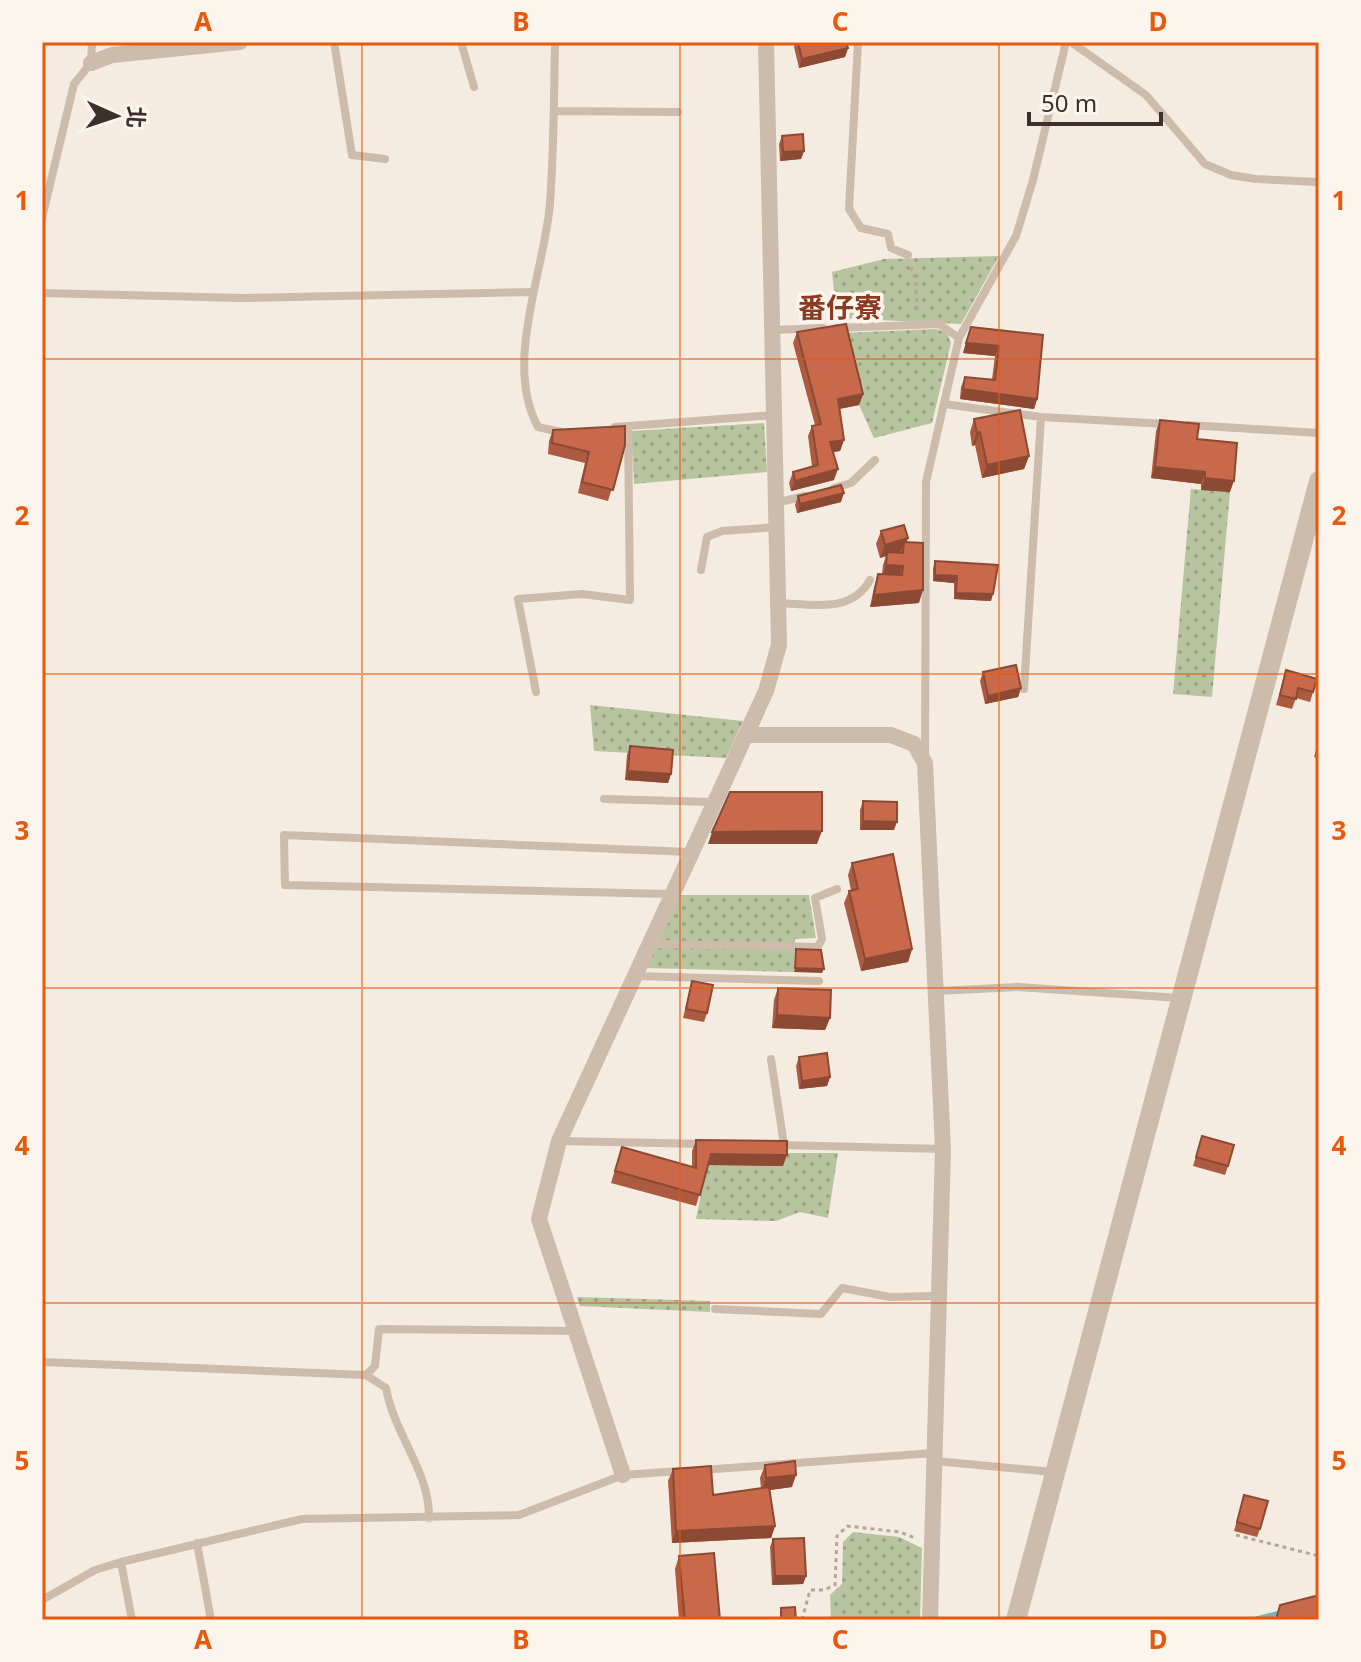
<svg xmlns="http://www.w3.org/2000/svg" width="1361" height="1662" font-family="'Noto Sans','Noto Sans TC',sans-serif">
<defs>
<pattern id="grass-dots" width="8" height="8" patternUnits="userSpaceOnUse" patternTransform="scale(2)"><rect width="8" height="8" fill="#b8c4a0"/><path d="M2 2h.1M6 6h.1" fill="none" stroke="#97a083" stroke-width="1.8" stroke-linecap="round"/></pattern>
</defs>
<rect width="100%" height="100%" fill="#f4ebe1"/>
<!-- grass -->
<path fill="url(#grass-dots)" d="M999,256l-38,68 -124,-6 -5,-46 52,-13z
M936,329l11,4 4,10 -19,80 -58,15 -15,-33 -17,-72z
M764,423l3,49 -133,12 -3,-53z
M1191,489l39,3 -18,205 -39,-3z
M590,705l153,16 -17,37 -132,-7z
M679,895h130l7,43 -21,1 -1,33 -148,-4z
M783,1153h55l-10,65 -28,-6 -24,9 -80,-2 11,-54 75,1z
M577,1297l133,4v11l-130,-6z
M853,1532l46,5 23,11 -2,72h-89l-1,-25 12,-11 1,-42z"/>
<g fill="none" stroke-linecap="round" stroke-linejoin="round">
<!-- stream -->
<path stroke="#7fb0b2" stroke-width="5" d="M1253,1620l30,-8"/>
<!-- path -->
<path stroke="#b9a596" stroke-width="3" stroke-dasharray="4 4" stroke-linecap="butt" d="M911,267l5,15 1,32
M1236,1535l83,21
M802,1620l8,-30h14l11,-5 2,-49 10,-10 53,6 17,7"/>
<!-- service -->
<path stroke="#cdbbac" stroke-width="8" d="M334,42l18,113 33,4
M461,42l13,45
M555,42c-1,53 -1,107 -5,161 -5,67 -47,160 -12,224l23,5
M858,42l-9,167 12,19 27,6 3,14 17,7
M1071,42l75,53 59,69 26,11 25,4 63,3
M554,111l124,1
M42,218l32,-134 17,-21 1,-21
M42,293l200,5 290,-6
M837,328l102,-4 20,14
M773,330l50,-2
M944,404l97,13 125,7
M1188,425l131,8
M615,427l159,-12
M834,488l17,-5 24,-23
M775,503l30,-7
M701,570l6,-33 15,-6 54,-4
M778,603c34,1 73,11 92,-23
M1024,689l17,-272
M536,692l-18,-93 64,-5 48,6 -2,-174
M925,756l1,-274 33,-144 57,-102 17,-56 33,-138
M604,799l108,3
M670,894l-385,-9 -1,-50 405,17
M649,944l169,3 4,-8 -7,-41 22,-9
M633,976l186,5
M937,991l81,-4 161,11
M771,1059l13,86
M560,1141l146,3
M779,1145l164,4
M715,1309l106,5 21,-26 48,9 48,-1
M42,1362l324,13 9,-9 4,-37 196,2
M366,1375l20,13c8,46 44,84 43,130
M935,1461l118,11
M701,1470l233,-17
M197,1543l14,77
M121,1562l11,58
M42,1600l53,-30 26,-8 181,-43 217,-4 104,-40 57,-4"/>
<!-- minor -->
<path stroke="#cdbbac" stroke-width="16" d="M91,63l21,-8 128,-13
M746,735h145l23,9 11,19 18,386 -13,471
M623,1475l-84,-256 20,-78 207,-450 13,-46 -13,-603"/>
<!-- tertiary -->
<path stroke="#cdbbac" stroke-width="20" d="M1016,1620l303,-1139"/>
</g>
<!-- wall -->
<path fill="#ac5a40" d="M796,42h50l2,6 -3,9 -46,11 -5,-21z
M782,136l22,15 -3,8 -21,2 -1,-17z
M971,327l72,8 -6,64 -3,10 -74,-10 1,-12 4,-10 27,2 3,-23 -32,-3z
M797,332l66,62 -4,11 -20,4 5,31 -4,11 -7,1 1,28 -43,11 -2,-8 4,-11 19,-6 -4,-30 4,-10 3,-1 -22,-82z
M974,419l55,37 -5,13 -42,9 -7,-33 -3,1 -2,-14z
M1160,420l37,19 33,53 -29,-2v-6l-50,-6 5,-47z
M553,430l72,15 -17,56 -30,-8 7,-30 -37,-9 1,-13z
M798,496l43,6 -44,11 -2,-8z
M881,531l27,7 -2,4 13,61 -49,4 4,-20 4,-13h4l1,-9 3,-9 -6,2 -4,-14z
M935,561l56,40 -37,-2v-16l-21,-2v-13z
M1286,670l31,9 -7,23 -14,-4 -4,11 -16,-4z
M983,672l38,16 -3,9 -33,7 -5,-23z
M1319,739v19l-5,-1z
M630,746l41,28 -3,9 -43,-3 2,-25z
M863,801l31,29h-34v-20z
M852,863l60,86 -4,13 -47,9 -17,-68 5,-12 2,-1 -3,-15z
M692,981l15,32 -3,9 -21,-4z
M778,988l52,30 -5,12 -53,-2 2,-28z
M799,1057l31,20 -3,9 -28,3 -3,-23z
M1202,1136l26,30 -3,9 -32,-9z
M696,1140l87,26 -75,-1 -12,41 -85,-23 11,-36 70,20v-16z
M765,1465l27,22 -22,3 5,36 -4,12 -99,5 -4,-62 5,-12 40,26 48,-7 -1,-10z
M1244,1495l16,34 -3,8 -23,-6z
M773,1539l33,37 -3,8 -31,1 -2,-38z
M679,1556l41,64h-41l-4,-51z"/>
<!-- shaded-wall -->
<path fill="#8c4a34" d="M848,48l-3,9 -46,11 3,-9z
M804,151l-3,8 -21,2 3,-9z
M966,343l33,3 -4,10 -32,-3z
M963,389l74,10 -3,10 -74,-10z
M863,394l-4,11 -25,5 4,-11z
M980,432l-5,13 -3,1 5,-13z
M844,440l-4,11 -14,2 4,-11z
M1029,456l-5,13 -42,9 5,-13z
M1155,467l50,5 -4,12 -50,-6z
M838,469l-4,11 -43,11 4,-10z
M1205,478l29,3 -4,11 -29,-2z
M844,493l-3,9 -44,11 3,-9z
M908,538l-4,11v-7l-3,9 -14,5v-4l-1,4 -6,2 5,-13z
M886,565l17,1 -5,13 -16,-2z
M935,575l22,1 -3,7 -21,-2z
M923,590l-4,13 -49,4 4,-12z
M956,593l37,1 -2,7 -37,-2z
M1021,688l-3,9 -33,7 3,-8z
M628,771l43,3 -3,9 -43,-3z
M863,821l34,1 -3,8h-34z
M822,831l-5,13h-109l4,-12z
M912,949l-4,13 -47,9 4,-12z
M795,968l29,1 -2,4 -28,-1z
M777,1015l53,3 -5,12 -53,-2z
M830,1077l-3,9 -28,3 3,-8z
M711,1154l76,1 -4,11 -76,-1z
M796,1475l-4,12 -30,4 4,-13z
M775,1526l-4,12 -99,5 4,-12z
M775,1576h31l-3,8 -31,1z"/>
<!-- building -->
<path fill="#c8694b" stroke="#8c4a34" stroke-width="2" d="M798,42h48l2,6 -46,11z
M803,134l1,17 -21,1 -1,-16z
M846,324l17,70 -25,5 6,41 -14,2 8,27 -43,12 -2,-9 25,-7 -6,-39 9,-2 -24,-92z
M971,327l72,8 -6,64 -74,-10 2,-12 30,3 4,-34 -33,-3z
M1020,410l9,46 -42,9 -7,-33 -3,1 -3,-14z
M1160,420l39,4 -2,15 40,4 -3,38 -29,-3v-6l-50,-5z
M625,426v19l-12,45 -31,-8 7,-30 -37,-9 1,-13z
M841,485l3,8 -44,11 -2,-8z
M904,525l4,13 -23,7 -4,-14z
M904,542l19,1v47l-49,5 4,-21 24,1 1,-9 -17,-1 1,-13 16,1z
M935,561l63,4 -5,29 -37,-1 1,-17 -22,-1z
M1016,665l5,23 -33,8 -5,-24z
M1286,670l31,9 -4,13 -15,-4 -2,11 -16,-4z
M630,746l43,4 -2,24 -43,-3z
M730,792h92v39l-110,1z
M863,801l34,1v20l-34,-1z
M893,854l19,95 -47,10 -16,-68 9,-2 -6,-26z
M796,949l25,1 3,19 -29,-1z
M692,981l21,4 -6,28 -21,-4z
M778,988l53,2 -1,28 -53,-3z
M827,1053l3,24 -28,4 -3,-24z
M1202,1136l32,9 -6,21 -32,-9z
M696,1140l91,1v14l-76,-1 -11,41 -85,-24 7,-24 74,21z
M795,1461l1,14 -30,3 -1,-13z
M711,1466l2,29 56,-8 6,39 -99,5 -3,-62z
M1244,1495l24,6 -8,28 -23,-7z
M804,1538l2,38h-31l-2,-37z
M714,1553l6,67h-35l-6,-64z
M1319,1595v25h-43l4,-15z
M795,1607l1,13h-15v-12z"/>
<!-- grid -->
<path fill="none" stroke="#e8590c" stroke-width="2" stroke-opacity="0.55" d="M362,42v1578M680,42v1578M999,42v1578M42,359h1277M42,674h1277M42,988h1277M42,1303h1277"/>
<g text-anchor="middle" stroke-width="7" stroke-linejoin="round" paint-order="stroke">
<!-- quarter labels -->
<g font-size="28" font-weight="bold" fill="#8c3b22" stroke="#fbf5ee">
<text x="840" y="318">番仔寮</text>
</g>
</g>
<!-- border -->
<rect width="1361" height="1662" fill="none" stroke="#fbf5ee" stroke-width="88"/>
<!-- north arrow -->
<g transform="translate(116 116) rotate(93)" stroke="#fbf5ee" stroke-width="6" paint-order="stroke">
<path d="M0-6L14 30L0 20L-14 30Z" fill="#3b302b"/>
<text y="-12" font-size="22" font-weight="bold" text-anchor="middle" fill="#3b302b">北</text>
</g>
<!-- scale -->
<path d="M1029 112v12h132v-12" fill="none" stroke="#3b302b" stroke-width="4"/>
<text x="1041" y="112" font-size="24" fill="#3b302b" stroke="#fbf5ee" stroke-width="6" paint-order="stroke">50 m</text>
<rect x="44" y="44" width="1273" height="1574" fill="none" stroke="#e8590c" stroke-width="3"/>
<g font-size="26" text-anchor="middle" font-weight="bold" fill="#e8590c">
<text x="203" y="31">A</text>
<text x="521" y="31">B</text>
<text x="840" y="31">C</text>
<text x="1158" y="31">D</text>
<text x="22" y="210">1</text>
<text x="1339" y="210">1</text>
<text x="22" y="525">2</text>
<text x="1339" y="525">2</text>
<text x="22" y="840">3</text>
<text x="1339" y="840">3</text>
<text x="22" y="1155">4</text>
<text x="1339" y="1155">4</text>
<text x="22" y="1470">5</text>
<text x="1339" y="1470">5</text>
<text x="203" y="1649">A</text>
<text x="521" y="1649">B</text>
<text x="840" y="1649">C</text>
<text x="1158" y="1649">D</text>
</g>
</svg>
